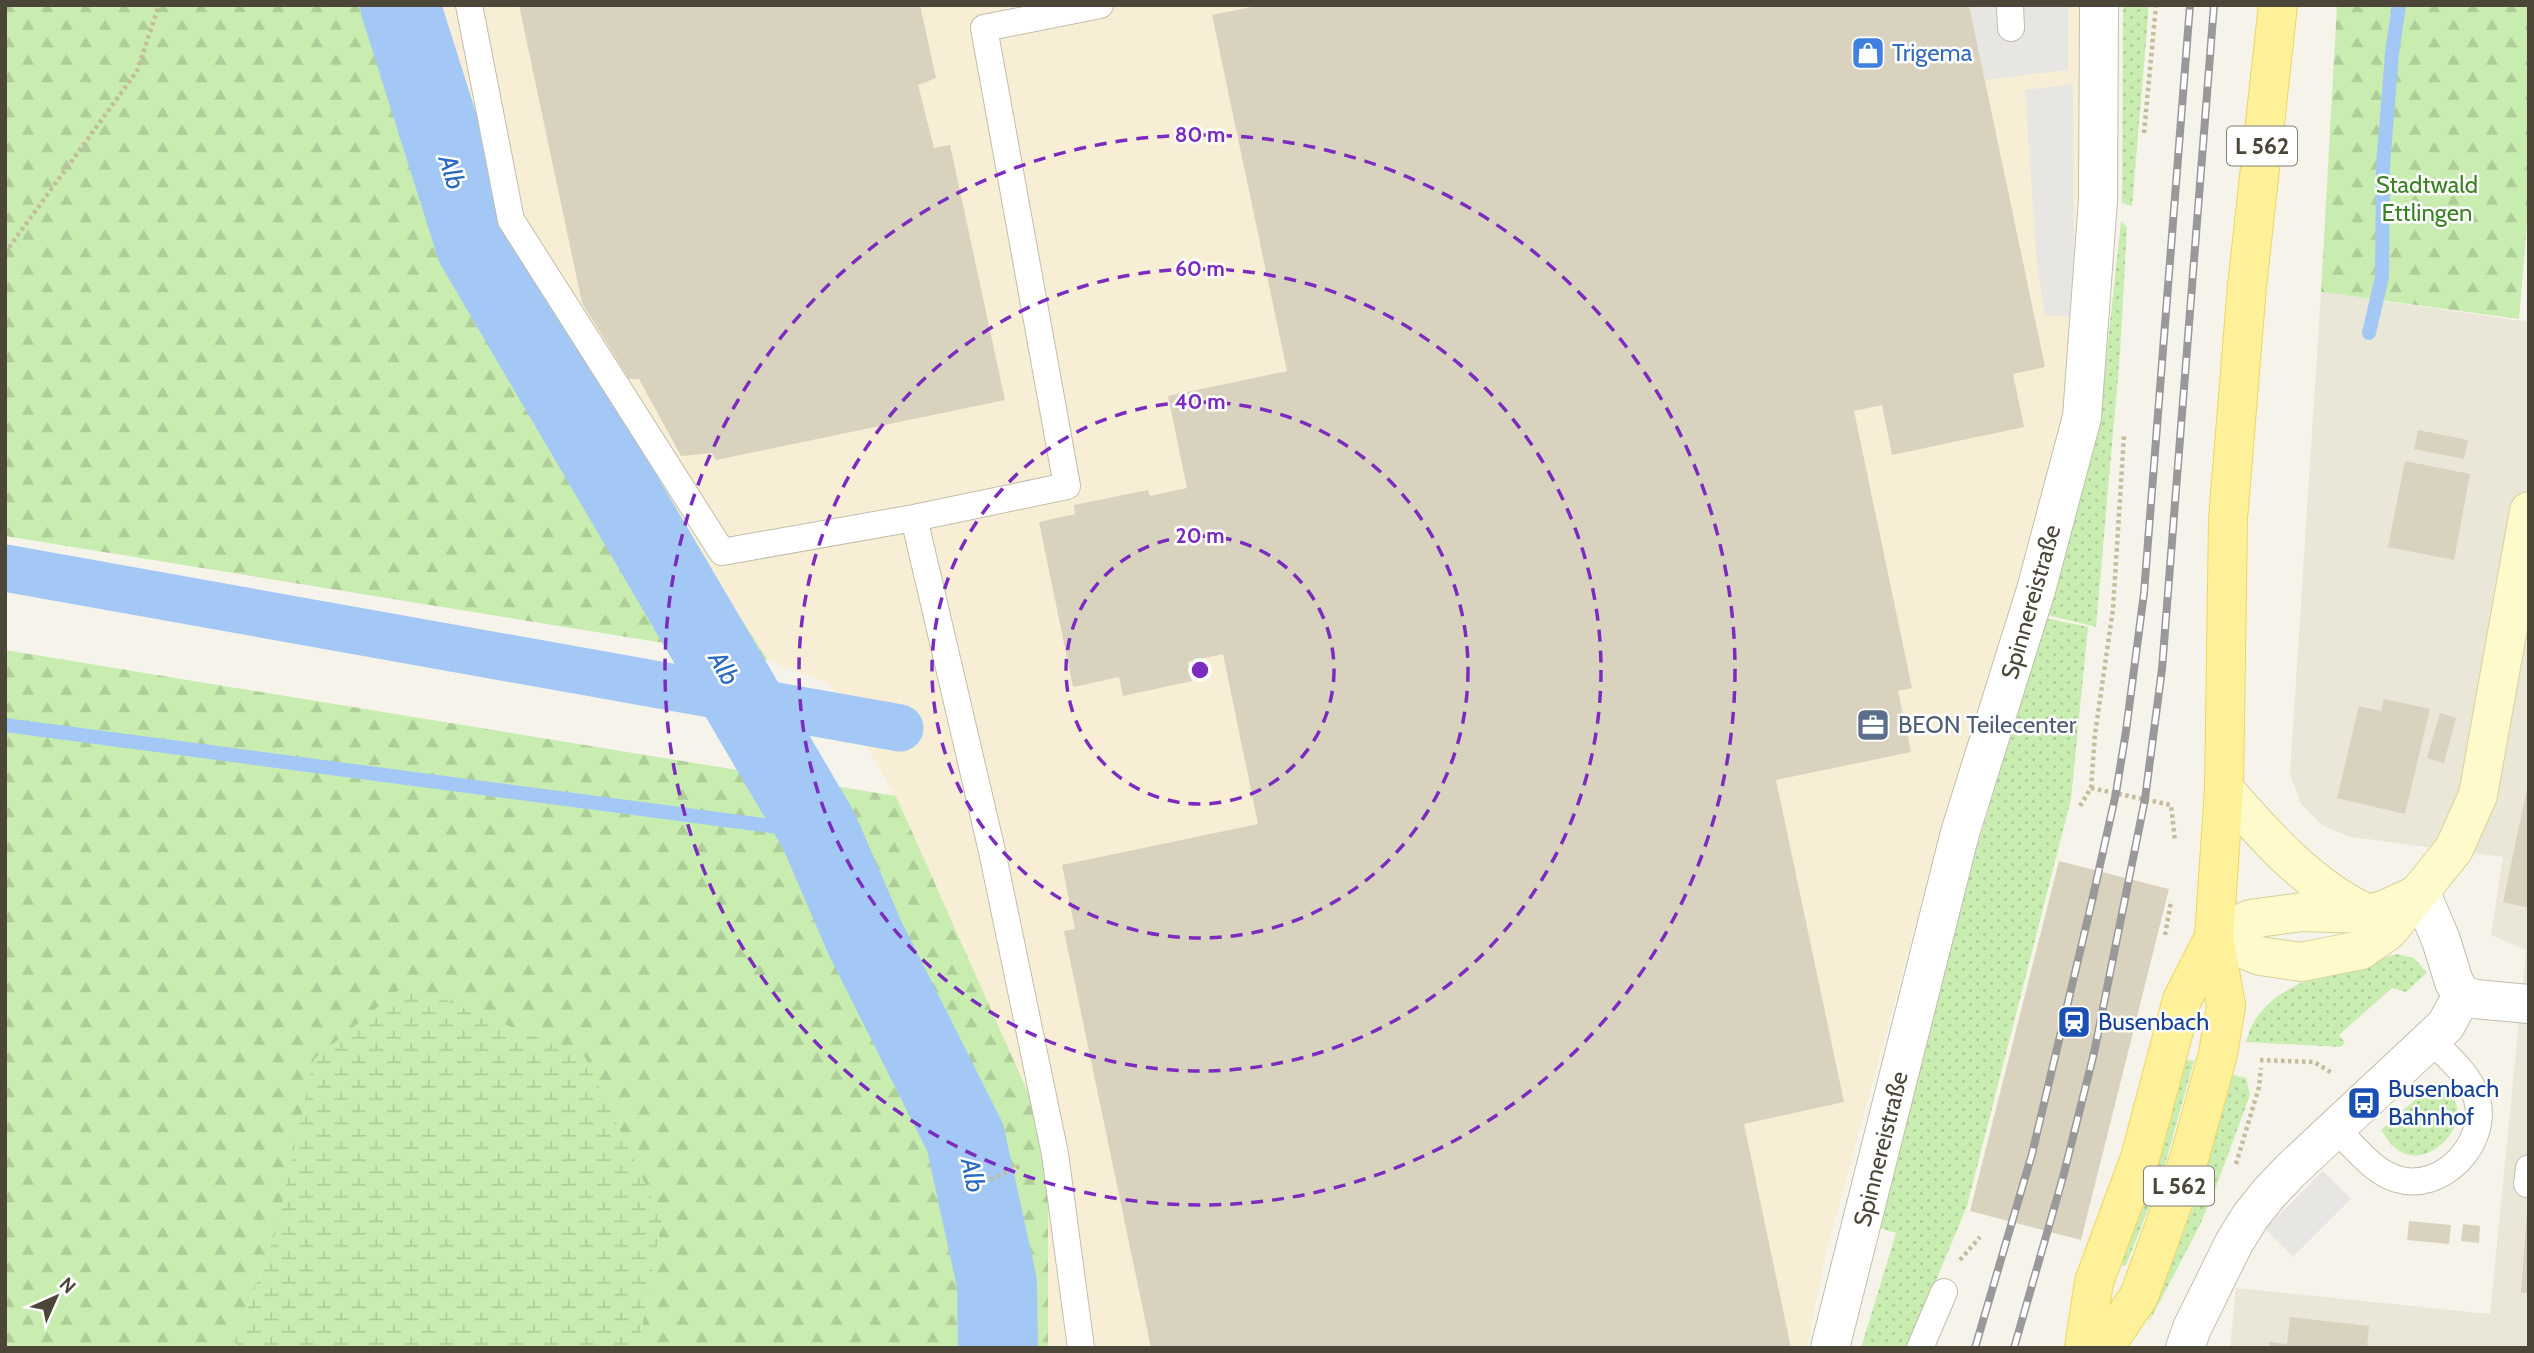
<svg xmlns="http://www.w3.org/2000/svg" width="2534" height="1353" font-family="Cabin,sans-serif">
<defs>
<pattern id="grass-dots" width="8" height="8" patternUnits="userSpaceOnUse" patternTransform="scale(1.75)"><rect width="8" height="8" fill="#c9edb0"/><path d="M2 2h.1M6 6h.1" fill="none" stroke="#aecd98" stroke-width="1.8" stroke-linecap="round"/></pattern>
<pattern id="forest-firs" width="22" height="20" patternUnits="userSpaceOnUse" patternTransform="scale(1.75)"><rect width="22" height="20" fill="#c9edb0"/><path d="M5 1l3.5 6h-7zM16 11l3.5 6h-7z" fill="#aecd98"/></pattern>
<pattern id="wetland-marsh" width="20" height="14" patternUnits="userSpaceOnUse" patternTransform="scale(1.75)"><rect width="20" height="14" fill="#c9edb0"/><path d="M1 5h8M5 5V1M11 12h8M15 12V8" fill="none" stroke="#aecd98"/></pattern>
</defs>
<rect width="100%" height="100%" fill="#f6f4ea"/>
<!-- residential -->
<path fill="#eae7d8" d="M2321,292l208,30v1026h-299l6,-60 254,26 36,-364 -35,-15 12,-78 -152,-20 -28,-11 -22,-22 -11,-30z"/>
<!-- commercial -->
<path fill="#f8eed5" d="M440,5h1641l3,70 -13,337 -134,435 -111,407 -19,94h-759v-195l-152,-356 -66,-113 -62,-24 -279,-429z"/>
<!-- grass -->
<path fill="url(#grass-dots)" d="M2123,5h26l-17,201 -10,-3z
M2121,221l6,6 -7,127 -24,273 -52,-13 54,-180z
M2046,618l42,9 -17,172 -104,407 -59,142h-47l35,-115 -22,-7 102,-375z
M2397,954l17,4 13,15 -21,19 -14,-4 -53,47 6,8 -4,4 -95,-5c15,-63 98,-72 151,-88z
M2180,1059l14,2 -32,114 -36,90 -3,1 -4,-6z
M2233,1075l13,3 4,17 -34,92 -17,40 -52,99 53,-137z
M2435,1082c6,4 14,8 17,13 22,33 -29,80 -58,52 -5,-4 -9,-12 -13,-17z"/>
<!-- forest -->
<path fill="url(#forest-firs)" d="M5,5h435l49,226 279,429 -763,-124z
M2337,5h192v198l-10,116 -198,-27z
M5,650l891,146 149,335 3,22v195h-410l24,-129 -387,16 -40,107 3,6h-233z"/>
<!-- wetland -->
<path fill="url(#wetland-marsh)" d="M406,984l179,73 77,162 -24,129h-399l-4,-6 40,-107 39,-176z"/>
<!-- parking -->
<path fill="#e7e6e2" d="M1969,5h99v65l-83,10z
M2073,84l1,233 -29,-2 -8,-48 -12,-177z
M2323,1171l28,28 -58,58 -28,-28z"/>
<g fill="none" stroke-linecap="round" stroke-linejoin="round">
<!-- stream -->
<path stroke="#a3c8f6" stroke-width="14" d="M2369,333l13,-56 1,-111 9,-113 7,-48
M5,725l781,103 33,3"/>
<!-- canal -->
<path stroke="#a3c8f6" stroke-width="47" d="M5,568l895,160"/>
<!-- river -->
<path stroke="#a3c8f6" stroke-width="80" d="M400,5l76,241 343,585 46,107 100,199 32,146 1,65"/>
</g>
<!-- building -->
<path fill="#d9d2be" d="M519,5h401l16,73 -18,7 16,63 16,-3 55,255 -289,60 -4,-7 -31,3 -42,-77h-10l-47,-76z
M1261,5h708l76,362 -32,7 11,53 -132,28 -10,-50 -28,6 58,277 -14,3 13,61 -135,28 68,322 -100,22 47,224h-640l-87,-417 11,-2 -13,-64 196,-41 -35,-170 -35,8 4,19 -69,15 -4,-19 -46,10 -34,-165 36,-8 -1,-9 74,-15 2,6 37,-8 -19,-92 119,-25 -75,-356z
M2418,430l50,10 -4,19 -50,-10z
M2405,461l65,13 -16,86 -66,-13z
M2384,699l46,10 -25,105 -68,-16 22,-92 22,5z
M2440,713l16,5 -12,45 -17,-5z
M2528,784l1,1v123l-26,-6z
M2059,861l110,28 -88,351 -111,-29z
M2527,1210h2v83h-8z
M2409,1221l42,4 -2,19 -42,-4z
M2463,1224l17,2 -1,17 -18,-2z
M2290,1317l79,9 -2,22h-98v-6l18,2z"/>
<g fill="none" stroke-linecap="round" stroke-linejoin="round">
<defs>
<path id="service" d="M469,5l42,215 211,332 192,-34
M2010,5l1,23
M2335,1128c18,17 38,44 62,51 45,14 92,-36 80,-80 -7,-24 -29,-42 -46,-59
M2527,1184l2,-16
M1081,1348l-26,-194 -63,-303 -78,-333 153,-32 -83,-458 116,-23
M1920,1348l24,-56"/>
<path id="minor" d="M2421,893l20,47 13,42 8,13 13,4 54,5
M1830,1348l130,-515 76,-243 46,-173 16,-217 1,-195
M2185,1348l7,-20 42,-85 16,-26 20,-25 21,-22 155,-145 16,-30"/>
<path id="secondary" d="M2224,789c42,48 85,97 142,124
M2214,937l46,19 41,6 60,-12 27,-19 66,-82 24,-54 51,-284
M2214,937l36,-18 52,-7 66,2 18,-5 28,-13"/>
<path id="primary" d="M2084,1348l10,-66 46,-124 42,-158 32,-63
M2104,1348l35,-52 50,-137 29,-105 8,-48 -12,-69 10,-148 4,-270 19,-233 31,-281"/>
</defs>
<!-- service casing -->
<use href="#service" stroke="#c2beac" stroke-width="28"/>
<!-- minor casing -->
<use href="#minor" stroke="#c2beac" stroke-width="40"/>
<!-- secondary casing -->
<use href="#secondary" stroke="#d9d197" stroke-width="40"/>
<!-- primary casing -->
<use href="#primary" stroke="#edd661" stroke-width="40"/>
<!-- path -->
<path stroke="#c5bc9c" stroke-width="4.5" stroke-dasharray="3.5 3.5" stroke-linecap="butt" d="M2144,133l12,-128
M5,253l132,-182 22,-66
M2091,788l80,17 4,36
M2080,806l11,-18 4,-54 18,-125 11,-174
M2165,935l6,-33
M2260,1060l54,2 18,11
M2236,1164l23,-77 2,-19
M965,1191l57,-26
M1960,1260l20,-23"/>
<!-- service -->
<use href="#service" stroke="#fff" stroke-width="26"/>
<!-- minor -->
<use href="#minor" stroke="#fff" stroke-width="38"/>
<!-- secondary -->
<use href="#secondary" stroke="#fffacb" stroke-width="38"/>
<!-- primary -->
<use href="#primary" stroke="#fff09a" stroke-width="38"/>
<defs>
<path id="rail" d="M1975,1348l57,-194 60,-253 24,-108 10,-62 18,-138 46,-588
M2014,1348l49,-171 31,-124 51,-254 17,-130 52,-664"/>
</defs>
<!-- rail casing -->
<use href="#rail" stroke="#999" stroke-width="8"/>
<!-- rail -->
<use href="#rail" stroke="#fff" stroke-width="5" stroke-dasharray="16" stroke-linecap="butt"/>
</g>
<!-- distance rings -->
<g fill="none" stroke="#7b2cbf" stroke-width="3.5" stroke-dasharray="12 9">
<circle cx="1200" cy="670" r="134"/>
<circle cx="1200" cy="670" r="268"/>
<circle cx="1200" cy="670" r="401"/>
<circle cx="1200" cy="670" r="535"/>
</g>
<!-- icons -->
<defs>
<symbol id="shop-square" viewBox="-11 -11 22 22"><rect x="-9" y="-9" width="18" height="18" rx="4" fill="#3f7fe0" stroke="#fff"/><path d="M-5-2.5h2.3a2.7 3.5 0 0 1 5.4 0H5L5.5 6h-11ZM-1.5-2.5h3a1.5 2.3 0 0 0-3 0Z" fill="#fff"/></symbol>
<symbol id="office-square" viewBox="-11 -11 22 22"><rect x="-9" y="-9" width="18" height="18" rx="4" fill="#5c6f8a" stroke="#fff"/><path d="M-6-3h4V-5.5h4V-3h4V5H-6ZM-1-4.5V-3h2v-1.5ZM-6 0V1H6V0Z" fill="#fff"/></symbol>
<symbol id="station-square" viewBox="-11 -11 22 22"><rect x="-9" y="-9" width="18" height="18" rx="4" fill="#1a4fb4" stroke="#fff"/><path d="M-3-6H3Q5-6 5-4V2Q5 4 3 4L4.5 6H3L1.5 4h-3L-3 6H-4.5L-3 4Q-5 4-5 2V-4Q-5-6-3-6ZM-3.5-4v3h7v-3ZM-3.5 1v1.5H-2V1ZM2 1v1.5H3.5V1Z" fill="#fff"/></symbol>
<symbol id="bus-square" viewBox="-11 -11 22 22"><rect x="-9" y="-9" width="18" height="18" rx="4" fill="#1a4fb4" stroke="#fff"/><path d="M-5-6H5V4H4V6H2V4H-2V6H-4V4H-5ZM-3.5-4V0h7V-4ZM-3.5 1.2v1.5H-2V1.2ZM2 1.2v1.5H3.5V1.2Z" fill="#fff"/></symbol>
</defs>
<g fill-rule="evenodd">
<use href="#shop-square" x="1849" y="34" width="38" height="38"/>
<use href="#office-square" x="1854" y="706" width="38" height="38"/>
<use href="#station-square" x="2055" y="1003" width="38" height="38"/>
<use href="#bus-square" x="2345" y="1084" width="38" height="38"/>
</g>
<g text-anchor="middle" stroke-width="5" stroke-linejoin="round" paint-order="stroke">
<!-- shield labels -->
<g fill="#fff" stroke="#817e73" stroke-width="2">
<rect x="2227" y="126.5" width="70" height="39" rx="5"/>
<rect x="2144" y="1166.5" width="70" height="39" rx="5"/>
</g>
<g font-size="23" font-weight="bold" fill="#4b4637">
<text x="2262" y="154">L 562</text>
<text x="2179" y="1194">L 562</text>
</g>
<!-- shop labels -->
<g font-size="24" fill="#366cbe" stroke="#fff" text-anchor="start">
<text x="1892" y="61">Trigema</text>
</g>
<!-- park labels -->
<g font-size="24" fill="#3b8225" stroke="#fff">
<text x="2427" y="193">Stadtwald<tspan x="2427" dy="28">Ettlingen</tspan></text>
</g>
<!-- street labels -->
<g font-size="24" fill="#4b4637" stroke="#fff">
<text transform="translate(2031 602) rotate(-74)" y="8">Spinnereistraße</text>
<text transform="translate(1881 1149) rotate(-76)" y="8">Spinnereistraße</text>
</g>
<!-- service labels -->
<g font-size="24" fill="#4e5e75" stroke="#fff" text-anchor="start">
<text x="1898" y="733">BEON Teilecenter</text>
</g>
<!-- transit labels -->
<g font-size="24" fill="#164399" stroke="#fff" text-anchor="start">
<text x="2098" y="1030">Busenbach</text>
<text x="2388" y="1097">Busenbach<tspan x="2388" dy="28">Bahnhof</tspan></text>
</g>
<!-- water labels -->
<g font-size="26" font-style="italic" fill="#276ac0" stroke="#fff">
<text transform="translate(452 172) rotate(72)" y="9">Alb</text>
<text transform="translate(724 668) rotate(60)" y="9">Alb</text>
<text transform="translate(973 1175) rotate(78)" y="9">Alb</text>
</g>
</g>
<circle cx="1200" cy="670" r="10" fill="#7b2cbf" stroke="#fff" stroke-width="3.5"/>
<g font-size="21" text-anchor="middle" font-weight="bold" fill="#7b2cbf" stroke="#fff" stroke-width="5" stroke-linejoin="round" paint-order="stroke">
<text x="1200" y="142">80 m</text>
<text x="1200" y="276">60 m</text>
<text x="1200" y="409">40 m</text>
<text x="1200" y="543">20 m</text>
</g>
<!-- border -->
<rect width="2534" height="1353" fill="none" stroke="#4b4637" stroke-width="14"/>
<!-- north arrow -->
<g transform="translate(56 1297) rotate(45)" stroke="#ffffff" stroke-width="5" paint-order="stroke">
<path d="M0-5L12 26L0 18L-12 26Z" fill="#4b4637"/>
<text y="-10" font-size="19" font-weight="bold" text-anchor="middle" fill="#4b4637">N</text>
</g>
</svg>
